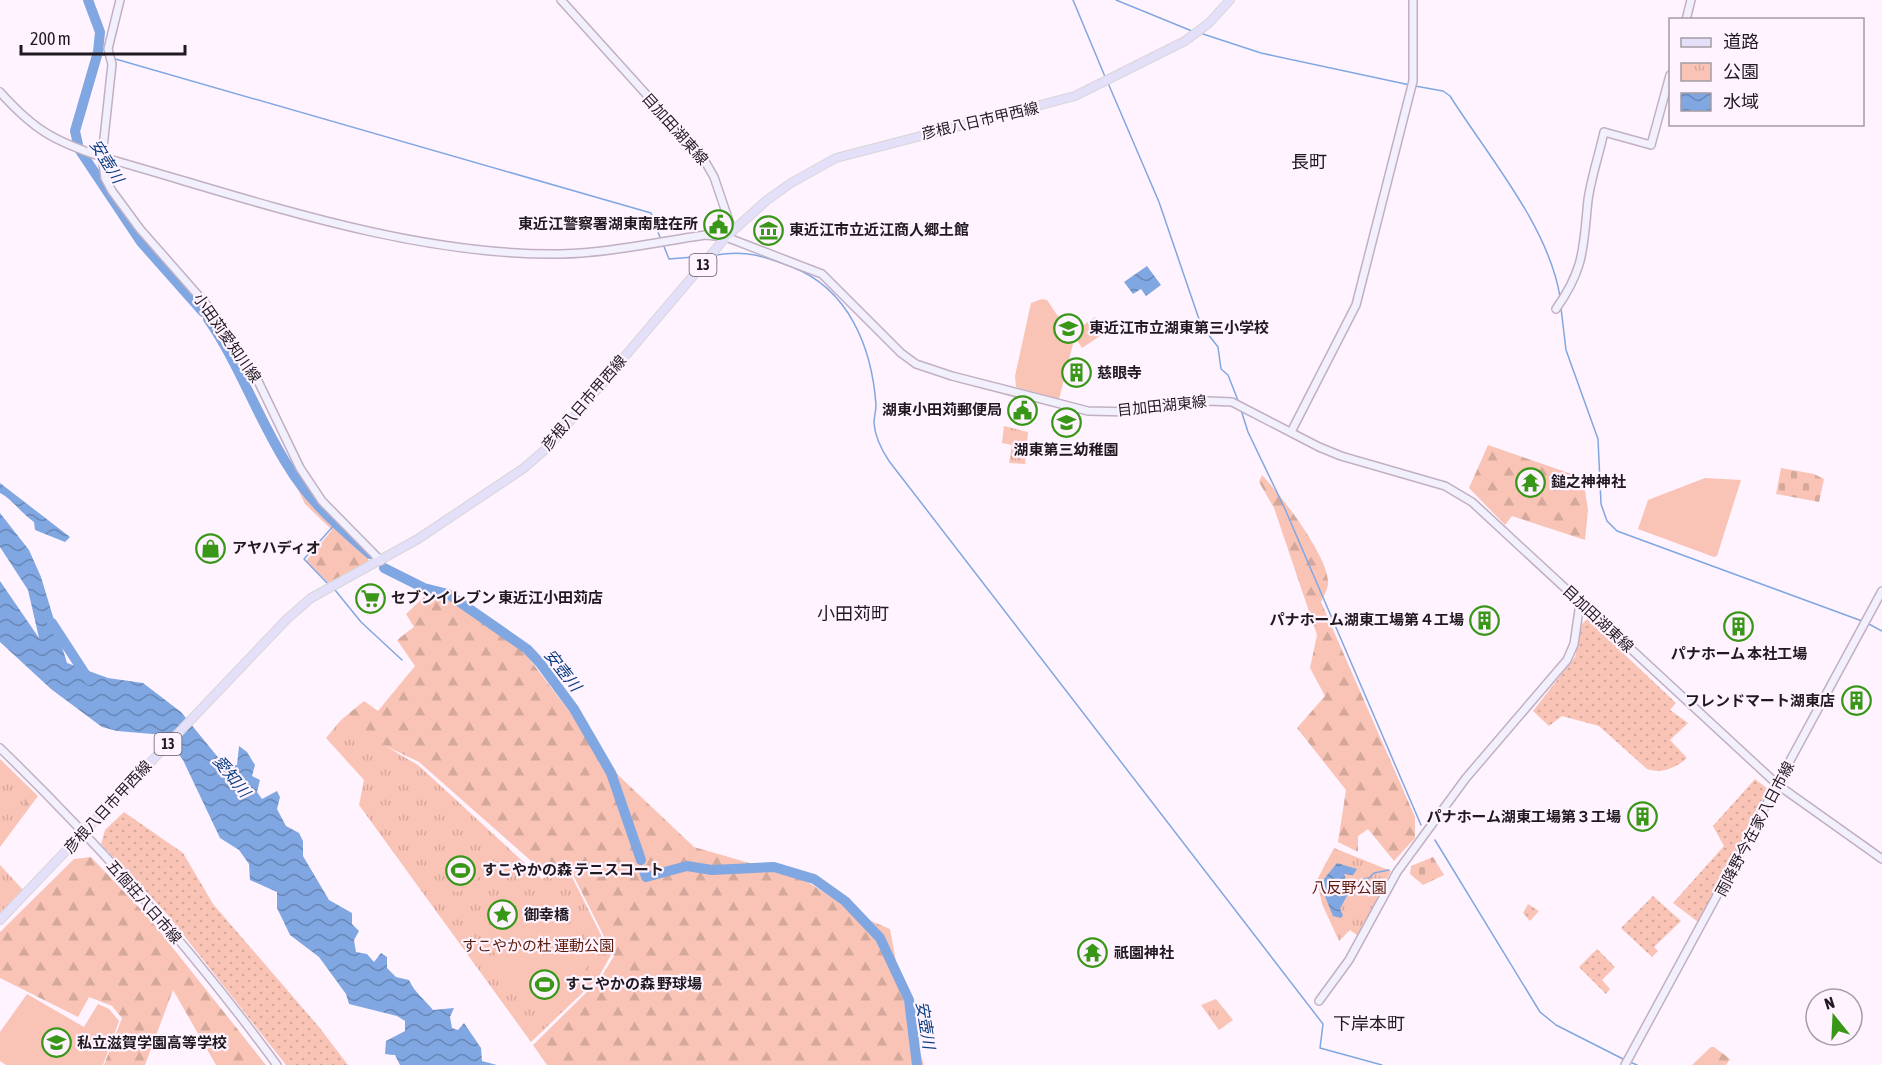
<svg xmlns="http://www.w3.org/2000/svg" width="1882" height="1065" font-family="'Asap Condensed','Noto Sans JP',sans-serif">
<defs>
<pattern id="grass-dots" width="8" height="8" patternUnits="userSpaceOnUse" patternTransform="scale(1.5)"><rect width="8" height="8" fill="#f9c4b6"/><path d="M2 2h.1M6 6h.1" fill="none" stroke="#d5a89c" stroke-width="1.8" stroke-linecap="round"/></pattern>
<pattern id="forest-firs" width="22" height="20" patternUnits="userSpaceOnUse" patternTransform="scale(1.5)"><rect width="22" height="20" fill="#f9c4b6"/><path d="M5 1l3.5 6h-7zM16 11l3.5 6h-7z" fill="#d5a89c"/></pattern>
<pattern id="cemetery-stones" width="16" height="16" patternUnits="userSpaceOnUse" patternTransform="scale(1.5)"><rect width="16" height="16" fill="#f9c4b6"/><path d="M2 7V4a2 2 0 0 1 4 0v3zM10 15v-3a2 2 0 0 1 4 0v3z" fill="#d5a89c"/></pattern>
<pattern id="park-tufts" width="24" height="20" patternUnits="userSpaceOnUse" patternTransform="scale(1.5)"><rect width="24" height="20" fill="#f9c4b6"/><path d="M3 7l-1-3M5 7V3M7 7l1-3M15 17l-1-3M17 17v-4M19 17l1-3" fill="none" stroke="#d5a89c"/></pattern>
<pattern id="water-waves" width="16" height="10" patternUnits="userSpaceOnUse" patternTransform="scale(1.5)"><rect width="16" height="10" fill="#80a7e1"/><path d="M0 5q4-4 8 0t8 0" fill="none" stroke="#6887b6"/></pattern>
</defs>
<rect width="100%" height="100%" fill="#fef3fe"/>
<!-- grass -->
<path fill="url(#grass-dots)" d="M1587,619l89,84 -6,7 18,13 -18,17 17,18c-11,10 -26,16 -40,11l-48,-43 -37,-10 -13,10 -16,-15 42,-54 7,-33z
M1755,779l13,10 -70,133 -25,-19 51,-57 -11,-20z
M124,812l59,41 30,51 106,123 29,38h-62l-119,-151 -66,-70 4,-14z
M1653,896l28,25 -27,26 4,4 -6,6 -31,-29z
M1528,904l11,7 -9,10 -7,-8z
M1597,949l18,18 -13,13 8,9 -4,5 -27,-27z"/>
<!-- forest -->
<path fill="url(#forest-firs)" d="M1488,445l95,33 5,32 -3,30 -73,-24 -7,9 -36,-37z
M288,469l56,66 24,20v7l-40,21 -22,-22 26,-31 -27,-26z
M1262,475c18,19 68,83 66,109 0,5 -5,13 -7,18l94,215v21l-21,23 -26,-32 -10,7v16l-20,-10 8,-52 -49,-62 28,-32 -15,-28 7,-33 -43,-127 -15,-26z
M427,594l20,5 77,53 94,123 76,72 107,31 68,42 21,9 12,66 22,70h-377l-14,-20 67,-66 14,-23 -47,-93 -21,11 -127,-112 -48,-23 -30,-19 23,-19 14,10 37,-45 -18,-26 17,-13 -8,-13z
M0,759l38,37 -38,51z
M91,857l58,61 117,147h-50l-43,-75 -28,75h-41l18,-47 -10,-12 -23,-9 -11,20 -78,-39v-46l74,-73z
M1711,1047h3l16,12 -4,6h-34z"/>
<!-- cemetery -->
<path fill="url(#cemetery-stones)" d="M1781,468l33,6 10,5 -5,23 -43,-8z
M1433,857l11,18 -21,10 -13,-11 1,-8z"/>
<!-- park -->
<path fill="url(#park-tufts)" d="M1004,426l24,6 -3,32 -16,-1 3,-18 -10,-2z
M341,720l77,45 124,114 25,-12 44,88 -13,23 -67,64 -172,-237 5,-25 -38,-42z
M0,764l23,21 8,11 -31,43z
M1334,848l57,23 -33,65 -8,-6 -11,11 -17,-37 -5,-24z
M0,865l24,26 -24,24z
M1216,999l17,21 -14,10 -18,-25z"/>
<!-- garden -->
<path fill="#f9c4b6" d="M1042,299l5,1 27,40 -15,59 -43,-12 -1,-11 16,-73z
M1095,317l11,15 -24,16 -10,-15z
M1705,478l36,2 -24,76 -3,1 -76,-28 10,-29z
M465,848l18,27 -26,17 -18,-27z
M539,914l25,4 33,38 -52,57 -9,-2 -46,-64 28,-26z
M27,994l57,33 14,-23 11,5 10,12 -16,44h-97l-6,-4v-29z"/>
<!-- water -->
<path fill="url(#water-waves)" d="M1147,266l14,19 -15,11 -5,-7 -8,5 -9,-12z
M0,483l70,54 -5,5 -30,-12 -1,-8c-13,-9 -22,-23 -34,-29z
M0,513l29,37 12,27 26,86 41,15 35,5 38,29 40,49 9,4h7l2,-19 8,6 8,13 -3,11 8,4 -3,12 5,7 15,-8 3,6 -3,12 9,17 13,7 4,8v15l26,44 23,13v11l7,7 -5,9 2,12 11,2 7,8 7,-9 6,4v11l9,9 13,3c6,13 15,19 24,30l21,-2 -4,9 2,11 6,2 6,-7 17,25 1,13 15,4h-97l-5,-10 -10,-1 1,-13 19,-10v-10l-8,-5 -48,-12 -3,-10 -27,-37 -29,-22 -13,-27v-16l-27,-12 -1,-16 -10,-14 -19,-12 -37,-78 -19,-25 -47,-4 -15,-4 -51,-38 -51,-47v-61l39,57 -11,-48 -28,-43z
M1337,863l20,6 -4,6 -9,-1 4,11 20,-8 -4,8 -13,3 -11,21 3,6 -2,3 -8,-2 -9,-22v-15z"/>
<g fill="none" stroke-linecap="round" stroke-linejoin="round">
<!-- stream -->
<path stroke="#80a7e1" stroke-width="1.5" d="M1073,0l33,79
M1116,0l76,31
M1200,33l61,20 149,32
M97,53l11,3
M112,58l539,155 10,27
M1108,83l51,119 42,123 17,22 3,22 7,6 11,28
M1415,86l28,5 7,5c38,60 99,131 110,201
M663,244l6,15 37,-3
M716,255c31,-5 47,1 76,12 57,22 80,81 84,138 0,6 -2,12 -2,18 1,14 7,26 15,38l434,563 -3,24 62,17
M1561,308l5,42 32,89 3,65 6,17 10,10 245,90
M1241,410l7,22 37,77 136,316
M327,583l-23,-24 32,-36
M335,590l26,32 41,38
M1867,623l15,8
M1435,840l105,172 16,13 69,35
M1368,879l6,-6 15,-3
M1630,1062l7,3"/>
<!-- river -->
<path stroke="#80a7e1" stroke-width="10" d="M88,0l12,32 -2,20 -23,79 4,18 62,93 62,70
M208,319c32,46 50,100 80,147 20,34 52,62 82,88
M384,568l40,20 24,6 79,55 13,14 34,46 37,64 30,87
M52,623l37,57
M644,871l2,6 41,-11 25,4 62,-3 40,12 31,22 35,37 29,62 8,65"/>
<defs>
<path id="secondary" d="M120,0l-12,49 4,15 -10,93 3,21 7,13 28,38 72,82 45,68 43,89 22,33 59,60
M561,0l141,156 12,21 17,50 -4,8
M1686,20l5,-20
M0,92c34,38 54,49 102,65 146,41 305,99 458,97 48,-1 97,-12 145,-19l21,2 96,37 79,79 15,11 36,12 136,35 44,1 77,-11 23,1 87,45 22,9 104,30 27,16 306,283 104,74
M1556,309c29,-41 27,-61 32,-109 3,-22 11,-45 16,-68l47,13 19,-70
M1291,432l65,-127 57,-224v-81
M0,748c101,98 194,204 277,317
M1319,1001l30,-41 48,-88 69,-94 101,-118 7,-16 6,-41
M1625,1065l257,-474"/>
<path id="primary" d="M0,920l287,-301 24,-21 107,-59 106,-71 24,-21 178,-210 41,-37 24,-17 45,-25 239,-62 110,-55 24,-18 21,-23"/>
</defs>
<!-- secondary casing -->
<use href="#secondary" stroke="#c2b0c2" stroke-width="10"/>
<!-- primary casing -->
<use href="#primary" stroke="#d7d6d7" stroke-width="10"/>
<!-- secondary -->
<use href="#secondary" stroke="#f2f0fd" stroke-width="7"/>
<!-- primary -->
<use href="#primary" stroke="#e4e0fa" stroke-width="8"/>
</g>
<!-- icons -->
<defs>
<symbol id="civic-ring" viewBox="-11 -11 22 22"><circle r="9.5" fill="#fef3fe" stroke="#399718" stroke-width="1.5"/><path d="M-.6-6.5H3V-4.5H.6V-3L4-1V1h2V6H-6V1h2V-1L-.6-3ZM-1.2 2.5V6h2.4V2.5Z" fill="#399718"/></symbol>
<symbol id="museum-ring" viewBox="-11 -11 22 22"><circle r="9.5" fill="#fef3fe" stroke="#399718" stroke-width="1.5"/><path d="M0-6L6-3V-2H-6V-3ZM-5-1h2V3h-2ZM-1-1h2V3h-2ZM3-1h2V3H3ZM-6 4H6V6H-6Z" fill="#399718"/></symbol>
<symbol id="school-ring" viewBox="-11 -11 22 22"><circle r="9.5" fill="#fef3fe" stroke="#399718" stroke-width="1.5"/><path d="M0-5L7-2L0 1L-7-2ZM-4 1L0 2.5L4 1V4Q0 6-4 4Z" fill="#399718"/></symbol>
<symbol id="building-ring" viewBox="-11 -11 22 22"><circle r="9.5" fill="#fef3fe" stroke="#399718" stroke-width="1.5"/><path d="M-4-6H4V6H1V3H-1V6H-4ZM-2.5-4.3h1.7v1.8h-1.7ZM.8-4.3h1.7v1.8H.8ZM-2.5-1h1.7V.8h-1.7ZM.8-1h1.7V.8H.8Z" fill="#399718"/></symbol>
<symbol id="temple-ring" viewBox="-11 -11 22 22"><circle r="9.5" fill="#fef3fe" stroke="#399718" stroke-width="1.5"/><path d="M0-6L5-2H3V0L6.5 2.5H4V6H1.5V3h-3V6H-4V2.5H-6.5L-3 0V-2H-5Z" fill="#399718"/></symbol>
<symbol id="shop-ring" viewBox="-11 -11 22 22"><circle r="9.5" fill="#fef3fe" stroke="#399718" stroke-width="1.5"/><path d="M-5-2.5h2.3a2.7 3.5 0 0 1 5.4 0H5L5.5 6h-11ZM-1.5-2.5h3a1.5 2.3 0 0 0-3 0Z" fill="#399718"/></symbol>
<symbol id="supermarket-ring" viewBox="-11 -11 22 22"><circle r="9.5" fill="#fef3fe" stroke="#399718" stroke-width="1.5"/><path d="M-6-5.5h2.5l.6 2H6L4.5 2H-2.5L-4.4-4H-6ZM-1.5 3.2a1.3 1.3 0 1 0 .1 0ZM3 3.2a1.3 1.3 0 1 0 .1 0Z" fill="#399718"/></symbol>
<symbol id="stadium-ring" viewBox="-11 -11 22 22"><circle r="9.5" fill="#fef3fe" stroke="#399718" stroke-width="1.5"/><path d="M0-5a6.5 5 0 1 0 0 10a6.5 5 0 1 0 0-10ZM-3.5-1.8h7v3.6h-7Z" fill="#399718"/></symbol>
<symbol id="sight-ring" viewBox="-11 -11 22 22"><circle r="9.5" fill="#fef3fe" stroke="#399718" stroke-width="1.5"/><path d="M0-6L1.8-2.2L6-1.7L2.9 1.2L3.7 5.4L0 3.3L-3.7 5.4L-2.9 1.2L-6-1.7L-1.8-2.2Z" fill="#399718"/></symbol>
</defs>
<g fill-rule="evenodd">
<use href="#civic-ring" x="702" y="208" width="33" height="33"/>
<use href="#museum-ring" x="752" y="214" width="33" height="33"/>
<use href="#school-ring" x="1052" y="312" width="33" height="33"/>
<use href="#building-ring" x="1060" y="356" width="33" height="33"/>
<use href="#civic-ring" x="1006" y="394" width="33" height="33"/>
<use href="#school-ring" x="1050" y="406" width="33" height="33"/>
<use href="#temple-ring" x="1514" y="466" width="33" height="33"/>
<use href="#shop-ring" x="194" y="532" width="33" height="33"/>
<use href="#supermarket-ring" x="354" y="582" width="33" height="33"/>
<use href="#building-ring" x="1468" y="604" width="33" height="33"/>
<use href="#building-ring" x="1722" y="610" width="33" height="33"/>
<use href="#building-ring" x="1840" y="684" width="33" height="33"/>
<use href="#building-ring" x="1626" y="800" width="33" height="33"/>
<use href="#stadium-ring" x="444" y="854" width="33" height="33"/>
<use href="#sight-ring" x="486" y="898" width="33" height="33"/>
<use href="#temple-ring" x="1076" y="936" width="33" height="33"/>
<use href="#stadium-ring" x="528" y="968" width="33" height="33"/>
<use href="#school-ring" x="40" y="1026" width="33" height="33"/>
</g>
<g text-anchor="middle" stroke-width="4.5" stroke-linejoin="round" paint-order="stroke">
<!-- shield labels -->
<g fill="#fef3fe" stroke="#635a63" stroke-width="1.5">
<rect x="689.5" y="254" width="27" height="22" rx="4.5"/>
<rect x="154.5" y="733" width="27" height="22" rx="4.5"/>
</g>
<g font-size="14" font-weight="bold" fill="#201920">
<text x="703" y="270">13</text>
<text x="168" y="749">13</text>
</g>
<!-- street labels -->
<g font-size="15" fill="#201920" stroke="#fef3fe">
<text transform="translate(980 121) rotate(-13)" y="5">彦根八日市甲西線</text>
<text transform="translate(675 129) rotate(48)" y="5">目加田湖東線</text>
<text transform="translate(227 338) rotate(55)" y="5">小田苅愛知川線</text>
<text transform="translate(584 403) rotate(-49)" y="5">彦根八日市甲西線</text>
<text transform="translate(1162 406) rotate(-6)" y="5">目加田湖東線</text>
<text transform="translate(1598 619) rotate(43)" y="5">目加田湖東線</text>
<text transform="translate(108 807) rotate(-47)" y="5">彦根八日市甲西線</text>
<text transform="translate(1755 829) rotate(-62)" y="5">雨降野今在家八日市線</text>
<text transform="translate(144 902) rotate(49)" y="5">五個荘八日市線</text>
</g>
<!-- poi labels -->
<g font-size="15" font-weight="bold" fill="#201920" stroke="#fef3fe" text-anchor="start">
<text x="698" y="229" text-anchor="end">東近江警察署湖東南駐在所</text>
<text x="789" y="235">東近江市立近江商人郷土館</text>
<text x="1089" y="333">東近江市立湖東第三小学校</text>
<text x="1097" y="378">慈眼寺</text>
<text x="1002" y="415" text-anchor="end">湖東小田苅郵便局</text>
<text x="1066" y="455" text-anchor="middle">湖東第三幼稚園</text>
<text x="1551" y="487">鎚之神神社</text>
<text x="232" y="553">アヤハディオ</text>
<text x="391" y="603">セブンイレブン 東近江小田苅店</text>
<text x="1464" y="625" text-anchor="end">パナホーム湖東工場第４工場</text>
<text x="1739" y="659" text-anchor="middle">パナホーム 本社工場</text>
<text x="1835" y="706" text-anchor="end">フレンドマート湖東店</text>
<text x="1621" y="822" text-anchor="end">パナホーム湖東工場第３工場</text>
<text x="482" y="875">すこやかの森 テニスコート</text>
<text x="524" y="920">御幸橋</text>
<text x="1114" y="958">祇園神社</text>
<text x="565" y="989">すこやかの森 野球場</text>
<text x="77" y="1048">私立滋賀学園高等学校</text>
</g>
<!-- park labels -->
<g font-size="15" fill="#5c1b09" stroke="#fef3fe">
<text x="1349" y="893">八反野公園</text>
<text x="538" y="951">すこやかの杜 運動公園</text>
</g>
<!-- water labels -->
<g font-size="16" font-style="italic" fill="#0b3e81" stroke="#fef3fe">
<text transform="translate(107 161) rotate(58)" y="6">安壺川</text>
<text transform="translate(563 670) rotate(52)" y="6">安壺川</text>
<text transform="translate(232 776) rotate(51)" y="6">愛知川</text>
<text transform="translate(926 1025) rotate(81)" y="6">安壺川</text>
</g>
<!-- quarter labels -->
<g font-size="18" fill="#201920" stroke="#fef3fe">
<text x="1309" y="168">長町</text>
<text x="853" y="620">小田苅町</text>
<text x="1369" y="1030">下岸本町</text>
</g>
</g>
<!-- legend -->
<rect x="1669" y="18" width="195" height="108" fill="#fef3fe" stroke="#a59ca5" stroke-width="1.5"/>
<rect x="1681" y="38" width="30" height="9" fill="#e4e0fa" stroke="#a59ca5" stroke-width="1.5"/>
<text x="1723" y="48" font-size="18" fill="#201920">道路</text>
<rect x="1681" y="63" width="30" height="18" fill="url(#park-tufts)" stroke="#a59ca5" stroke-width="1.5"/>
<text x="1723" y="78" font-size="18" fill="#201920">公園</text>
<rect x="1681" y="93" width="30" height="18" fill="url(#water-waves)" stroke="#a59ca5" stroke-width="1.5"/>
<text x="1723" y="108" font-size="18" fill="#201920">水域</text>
<!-- north arrow -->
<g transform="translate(1834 1017) rotate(342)"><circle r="28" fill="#fef3fe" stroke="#a59ca5" stroke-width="1.5"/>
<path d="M0-4.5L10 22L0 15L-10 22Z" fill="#399718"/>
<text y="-9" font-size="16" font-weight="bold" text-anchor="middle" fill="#201920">N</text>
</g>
<!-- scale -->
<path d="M21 45v9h164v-9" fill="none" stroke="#201920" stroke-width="3"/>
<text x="30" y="45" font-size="18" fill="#201920" stroke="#fef3fe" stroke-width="4.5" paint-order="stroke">200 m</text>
</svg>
